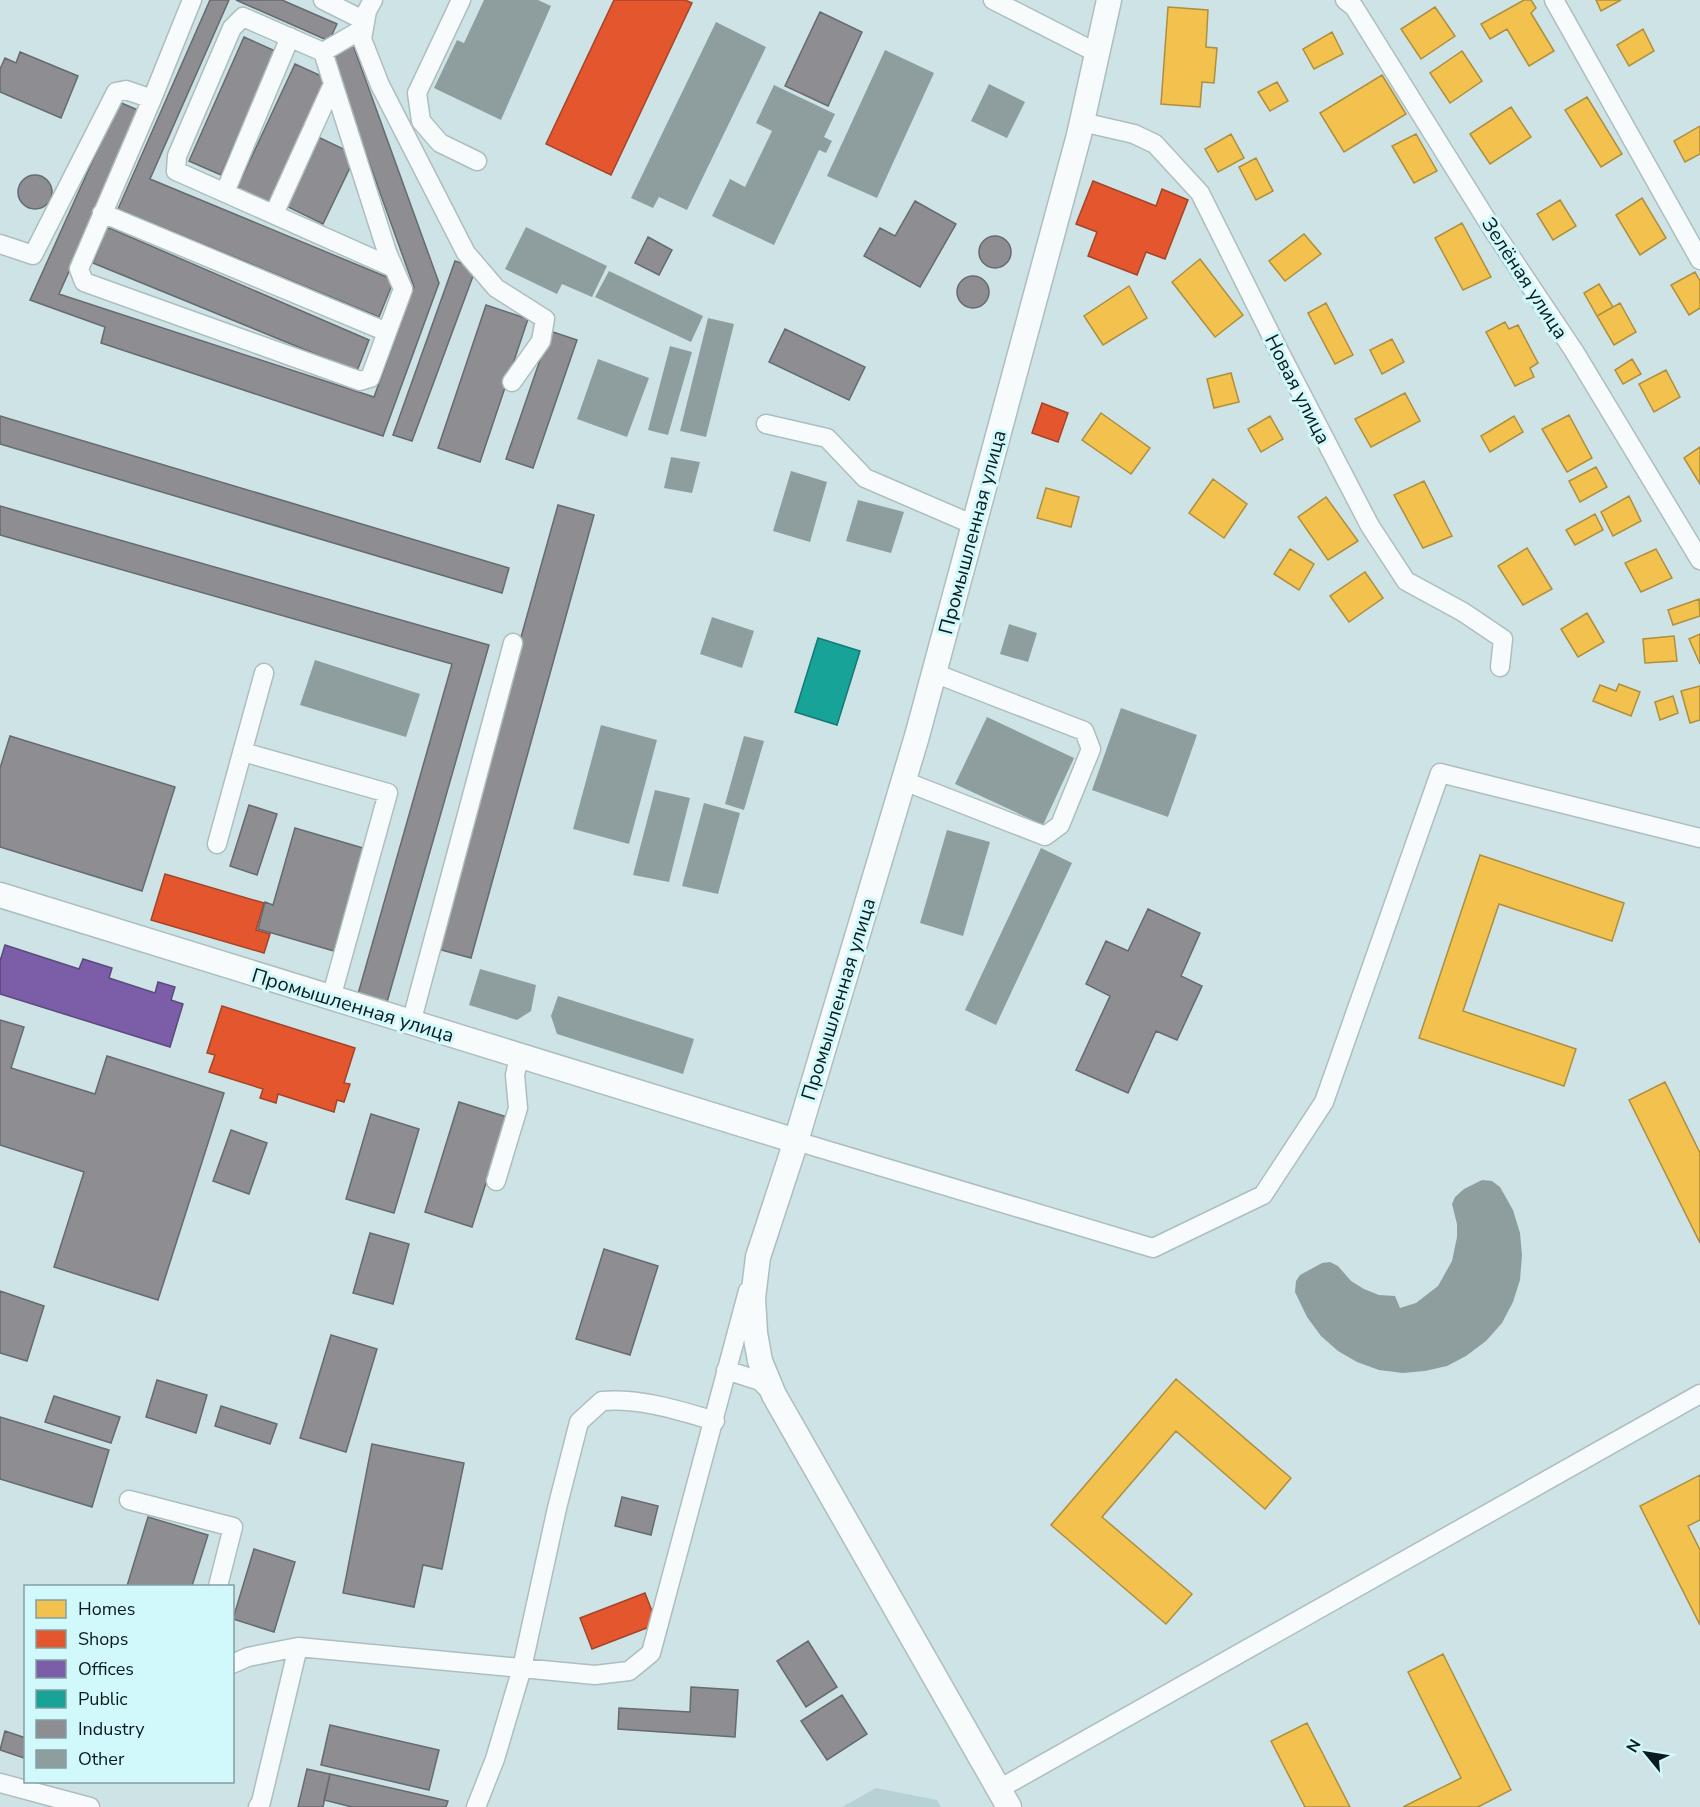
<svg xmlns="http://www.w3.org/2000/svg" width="1700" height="1807" font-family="'Nunito Sans',sans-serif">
<rect width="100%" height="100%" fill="#cee3e5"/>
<!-- green -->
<path fill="#b7d2d4" d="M876,1788l61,12 4,7h-99z"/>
<!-- homes -->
<path fill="#f2c14e" stroke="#ad8f3f" stroke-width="1.5" d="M1524,0h7l5,8 -5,5 23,38 -25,15 -22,-37 -17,10 -9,-15z
M1596,0h25l-20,11z
M1168,7l40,3 -2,37 11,1 -3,35 -12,-1 -2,25 -39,-3z
M1435,7l20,29 -34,23 -20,-30z
M1643,29l11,22 -25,15 -12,-21z
M1332,32l11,22 -29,15 -11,-20z
M1462,51l20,30 -32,22 -20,-30z
M1382,75l24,39 -62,38 -24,-39z
M1277,82l11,19 -18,10 -12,-19z
M1587,97l35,57 -21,13 -36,-57z
M1511,107l20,30 -41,27 -20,-30z
M1700,126v28l-15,8 -11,-21z
M1231,134l13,24 -26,14 -13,-23z
M1416,134l21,37 -23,12 -22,-37z
M1256,158l17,33 -17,9 -17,-33z
M1642,198l24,40 -26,17 -24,-40z
M1560,200l16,26 -23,14 -16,-26z
M1462,223l29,54 -28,13 -28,-52z
M1304,234l17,20 -36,27 -16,-20z
M1200,259l43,56 -28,22 -43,-55z
M1695,272l5,9v27l-11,7 -18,-30z
M1599,284l14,23 -16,9 -13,-23z
M1129,286l18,32 -44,27 -19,-29z
M1326,303l27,52 -18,9 -27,-51z
M1620,303l16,29 -22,13 -17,-29z
M1505,322l4,7 9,-4 20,38 -8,5 4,9 -19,9 -29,-54z
M1392,339l12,23 -22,12 -12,-24z
M1632,359l9,15 -18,10 -8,-14z
M1666,370l14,27 -26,15 -15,-28z
M1231,373l8,29 -25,6 -7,-29z
M1405,393l15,28 -49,26 -16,-28z
M1101,413l49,35 -19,26 -49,-34z
M1569,415l23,43 -25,14 -25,-43z
M1270,416l13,23 -22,13 -13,-23z
M1514,416l9,16 -33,20 -9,-16z
M1700,447v37l-16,-26z
M1596,467l11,20 -27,15 -11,-21z
M1213,479l34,25 -23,34 -35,-25z
M1424,481l28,55 -29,12 -29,-53z
M1046,488l33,9 -8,30 -34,-9z
M1629,496l12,25 -28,15 -12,-24z
M1326,497l32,44 -30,19 -30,-43z
M1595,514l8,16 -28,15 -9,-15z
M1527,548l25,41 -29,16 -25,-39z
M1290,549l24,15 -15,26 -25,-16z
M1656,549l16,29 -31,14 -16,-29z
M1365,572l18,26 -34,24 -19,-26z
M1699,599l1,17 -27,9 -5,-15z
M1587,613l17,29 -26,15 -17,-28z
M1700,634v30l-11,-25z
M1674,636l3,25 -32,2 -2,-24z
M1619,684l21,8 -9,24 -38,-15 7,-16 16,6z
M1700,686v34l-10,3 -9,-32z
M1673,696l5,17 -18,7 -5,-18z
M1480,855l144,48 -12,38 -113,-37 -36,107 113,38 -12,37 -145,-48z
M1665,1082l35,71v90l-71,-143z
M1176,1379l115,99 -26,31 -89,-78 -74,86 90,77 -26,30 -115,-99z
M1700,1475v45l-12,6 12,24v75l-60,-119z
M1443,1654l68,136 -33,17h-75l58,-29 -53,-106z
M1307,1723l43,84h-45l-34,-66z"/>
<!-- shops -->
<path fill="#e4572e" stroke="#a34529" stroke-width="1.5" d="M614,0h71l7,3 -81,172 -65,-31z
M1093,181l63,25 6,-17 26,11 -23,59 -19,-7 -9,23 -49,-19 9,-24 -21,-8z
M1042,403l26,10 -10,29 -26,-9z
M165,874l99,29 -8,27 14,4 -6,19 -113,-33z
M222,1006l133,42 -11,35 6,1 -6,18 -7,-2 -3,12 -56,-18 -2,9 -16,-5 3,-9 -54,-17 6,-17 -8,-2z
M645,1593l12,31 -65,25 -12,-31z"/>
<!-- offices -->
<path fill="#7b5ea7" stroke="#5a4a7e" stroke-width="1.5" d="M5,945l74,24 4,-10 29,9 -3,10 46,15 3,-11 17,5 -4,13 12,4 -13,43 -170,-53v-33z"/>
<!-- public -->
<path fill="#17a398" stroke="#147a73" stroke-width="1.5" d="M818,638l42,13 -23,74 -42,-13z"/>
<!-- industry -->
<path fill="#8d8d92" stroke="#666b6f" stroke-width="1.5" d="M210,0h19l-79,179 244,101 -15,37 -261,-108z
M236,0h46l55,24 -8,17z
M820,12l42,20 -34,74 -43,-20z
M244,37l31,14 -54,124 -32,-14z
M353,45l86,238 -56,153 -282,-93 4,-16 -75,-27 89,-198 21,9 -81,183 315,103 40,-110 -84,-233z
M20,52l58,24 -17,42 -61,-26v-23l5,-11 11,5z
M295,64l33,15 -58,124 -33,-15z
M318,137l38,18 -33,69 -37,-18z
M18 192a17 17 0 1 1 34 0a17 17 0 1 1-34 0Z
M915,201l41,23 -36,63 -56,-31 16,-28 15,8z
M107,227l262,113 -12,31 -264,-108z
M979 252a16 16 0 1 1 32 0a16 16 0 1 1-32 0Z
M648,237l24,13 -13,25 -24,-12z
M455,261l21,7 -64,173 -19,-6z
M957 292a16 16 0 1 1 32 0a16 16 0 1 1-32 0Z
M486,305l42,14 -48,143 -42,-14z
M785,329l80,38 -16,33 -80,-38z
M550,331l27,9 -44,128 -27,-9z
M0,416l509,152 -7,25 -502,-149z
M558,505l36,10 -123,443 -37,-10z
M0,506l489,139 -102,357 -29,-8 94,-330 -452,-129z
M10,736l165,51 -33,104 -142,-44v-79z
M249,805l28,9 -20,61 -27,-9z
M295,828l68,20 -29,103 -76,-22 7,-27 8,3z
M1148,909l52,24 -19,43 21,10 -25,54 -21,-9 -28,62 -52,-23 34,-74 -24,-12 20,-43 22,10z
M0,1020l24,7 -13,41 84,26 12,-38 117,37 -66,207 -104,-33 30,-95 -84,-27z
M459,1102l48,15 -35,110 -47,-15z
M371,1114l48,15 -25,84 -48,-14z
M231,1130l36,13 -18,51 -36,-13z
M370,1233l39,11 -16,60 -40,-11z
M604,1249l54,17 -28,89 -54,-16z
M0,1291l44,15 -17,55 -27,-8z
M331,1335l46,14 -31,103 -46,-14z
M157,1380l50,15 -11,38 -50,-16z
M54,1396l66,21 -9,26 -66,-21z
M221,1406l56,18 -7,20 -55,-18z
M0,1417l109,33 -17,57 -92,-28z
M372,1444l92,19 -22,106 -19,-4 -9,42 -71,-14z
M622,1497l36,9 -7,29 -36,-9z
M148,1517l60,18 -16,51h-65z
M254,1549l41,13 -21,70 -41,-13z
M808,1641l29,46 -31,20 -29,-46z
M691,1687l47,3 -3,47 -117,-8 1,-21 71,4z
M842,1695l25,39 -40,26 -26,-39z
M330,1725l109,25 -10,40 -108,-25z
M5,1731l21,7 -2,20 -24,-8z
M307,1769l23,5 -7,33h-25z
M330,1774l118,27 -2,6h-94l-28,-7z"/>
<!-- building -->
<path fill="#8e9e9f" d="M484,0h54l13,6 -50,114 -67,-32 23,-48 7,3z
M716,22l50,25 -79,163 -28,-13 -6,11 -22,-10z
M885,50l49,23 -57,125 -50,-22z
M989,84l36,18 -18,36 -36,-17z
M774,85l61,29 -11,23 8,4 -6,12 -7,-3 -45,95 -62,-29 18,-37 15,8 27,-56 -16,-8z
M526,227l81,39 -15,31 -30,-13 -5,10 -52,-25z
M609,271l94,45 -12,26 -96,-45z
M708,318l26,6 -28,113 -26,-6z
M670,346l22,6 -24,83 -20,-5z
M598,359l51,19 -22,59 -50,-18z
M671,457l29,5 -8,31 -28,-5z
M791,471l36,11 -17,60 -37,-11z
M858,500l46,12 -13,41 -45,-12z
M712,617l42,14 -12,37 -42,-14z
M1009,624l28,9 -9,29 -28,-8z
M315,660l105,34 -14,43 -106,-32z
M1121,708l76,27 -29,82 -76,-27z
M987,717l87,41 -31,67 -88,-41z
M601,725l56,15 -28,104 -56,-15z
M744,736l20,5 -20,69 -19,-6z
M655,790l35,8 -21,84 -36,-7z
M704,803l36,10 -22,81 -36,-8z
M947,830l43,12 -27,94 -43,-13z
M1041,848l31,15 -76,162 -31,-15z
M480,969l56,16 -5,26 -14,9 -48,-15z
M558,996l136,43 -11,35 -126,-40 -6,-18z
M1482,1180l10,1 8,6 13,23 7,23 2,22 -2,25 -7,22 -11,21 -16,18 -20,15 -19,10 -22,5 -22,2 -24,-3 -22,-8 -19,-11 -17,-15 -14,-19 -12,-25 1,-11 4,-6 22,-12 8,-1 8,4 13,15 13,8 15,6 16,1 5,12 16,-5 22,-17 14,-25 5,-24v-13l-5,-20 3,-7 9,-8z"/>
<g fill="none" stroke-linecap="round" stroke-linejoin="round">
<defs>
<path id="minor" d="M192,0l-40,99 -73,170 5,13 276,99 10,-3 33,-89 -16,-37 -64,-200 41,-24
M323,0l42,21
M373,0l-6,11 -5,28 18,46 86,168 30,35 49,31 -4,22 -29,41
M461,0l-44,93 4,28 19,22 37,18
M993,0l104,53
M1345,0l9,7 139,223 81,121 126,209
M1554,0l146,260
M323,52l-80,-35 -11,11 -55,128 -1,15 218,97
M1082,122l52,12 21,10 45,49 79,158 91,175 36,55 57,31 40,27 -3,28
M225,192l65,-155
M102,213l285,119
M274,214l59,-130
M0,244l33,11 83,-163 10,-2 26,9
M766,424l61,14 38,40 109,47
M243,752l145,41 -57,205
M904,781l141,55 15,-11 31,-76 -7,-18 -150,-58
M217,844l47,-171
M411,1023l102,-380
M796,1141l357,107 110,-53 61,-93 116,-329 260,65
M496,1181l22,-73 -3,-33 4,-18
M726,1370l34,11 13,13
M129,1500l104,27 -15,59
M232,1664l16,-7 50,-10
M0,1783l90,24
M999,1789l701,-395
M258,1807l3,-5 37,-155 297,28 34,-4 22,-18 97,-362
M476,1807l19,-48 27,-91 35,-160 22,-86 23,-21c39,-3 75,9 113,20"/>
<path id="major" d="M0,895l796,246
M1009,1807l-235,-412 -14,-34 -5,-28 -2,-35 5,-41 38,-116 121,-405 162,-601 30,-135"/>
</defs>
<!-- minor casing -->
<use href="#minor" stroke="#adbec0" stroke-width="21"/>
<!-- major casing -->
<use href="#major" stroke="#adbec0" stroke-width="27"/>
<!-- minor -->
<use href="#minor" stroke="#f8fbfb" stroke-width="18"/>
<!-- major -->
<use href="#major" stroke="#f8fbfb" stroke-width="24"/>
</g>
<g text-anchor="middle" stroke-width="6" stroke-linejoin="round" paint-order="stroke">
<!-- street labels -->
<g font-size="20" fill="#0c1b1d" stroke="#d1f9fc">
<text transform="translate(1525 278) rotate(57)" y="7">Зелёная улица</text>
<text transform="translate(1298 389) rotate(63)" y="7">Новая улица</text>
<text transform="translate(972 532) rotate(-75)" y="7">Промышленная улица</text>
<text transform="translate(838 999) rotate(-73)" y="7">Промышленная улица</text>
<text transform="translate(353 1005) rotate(17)" y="7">Промышленная улица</text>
</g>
</g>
<!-- legend -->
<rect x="24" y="1585" width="210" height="198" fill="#d1f9fc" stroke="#82a0a3" stroke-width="1.5"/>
<rect x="36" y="1600" width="30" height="18" fill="#f2c14e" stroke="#82a0a3" stroke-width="1.5"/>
<text x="78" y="1615" font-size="18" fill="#0c1b1d">Homes</text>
<rect x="36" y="1630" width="30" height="18" fill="#e4572e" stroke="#82a0a3" stroke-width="1.5"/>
<text x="78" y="1645" font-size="18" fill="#0c1b1d">Shops</text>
<rect x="36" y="1660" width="30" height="18" fill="#7b5ea7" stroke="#82a0a3" stroke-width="1.5"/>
<text x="78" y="1675" font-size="18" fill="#0c1b1d">Offices</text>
<rect x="36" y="1690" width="30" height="18" fill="#17a398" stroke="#82a0a3" stroke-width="1.5"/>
<text x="78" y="1705" font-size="18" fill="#0c1b1d">Public</text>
<rect x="36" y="1720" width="30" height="18" fill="#8d8d92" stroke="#82a0a3" stroke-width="1.5"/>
<text x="78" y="1735" font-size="18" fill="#0c1b1d">Industry</text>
<rect x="36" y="1750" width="30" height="18" fill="#8e9e9f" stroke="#82a0a3" stroke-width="1.5"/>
<text x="78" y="1765" font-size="18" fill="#0c1b1d">Other</text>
<!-- north arrow -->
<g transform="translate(1646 1753) rotate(300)" stroke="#d1f9fc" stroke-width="4.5" paint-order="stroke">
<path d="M0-4.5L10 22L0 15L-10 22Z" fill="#0c1b1d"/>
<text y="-9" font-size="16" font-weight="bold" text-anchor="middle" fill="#0c1b1d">N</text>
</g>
</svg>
